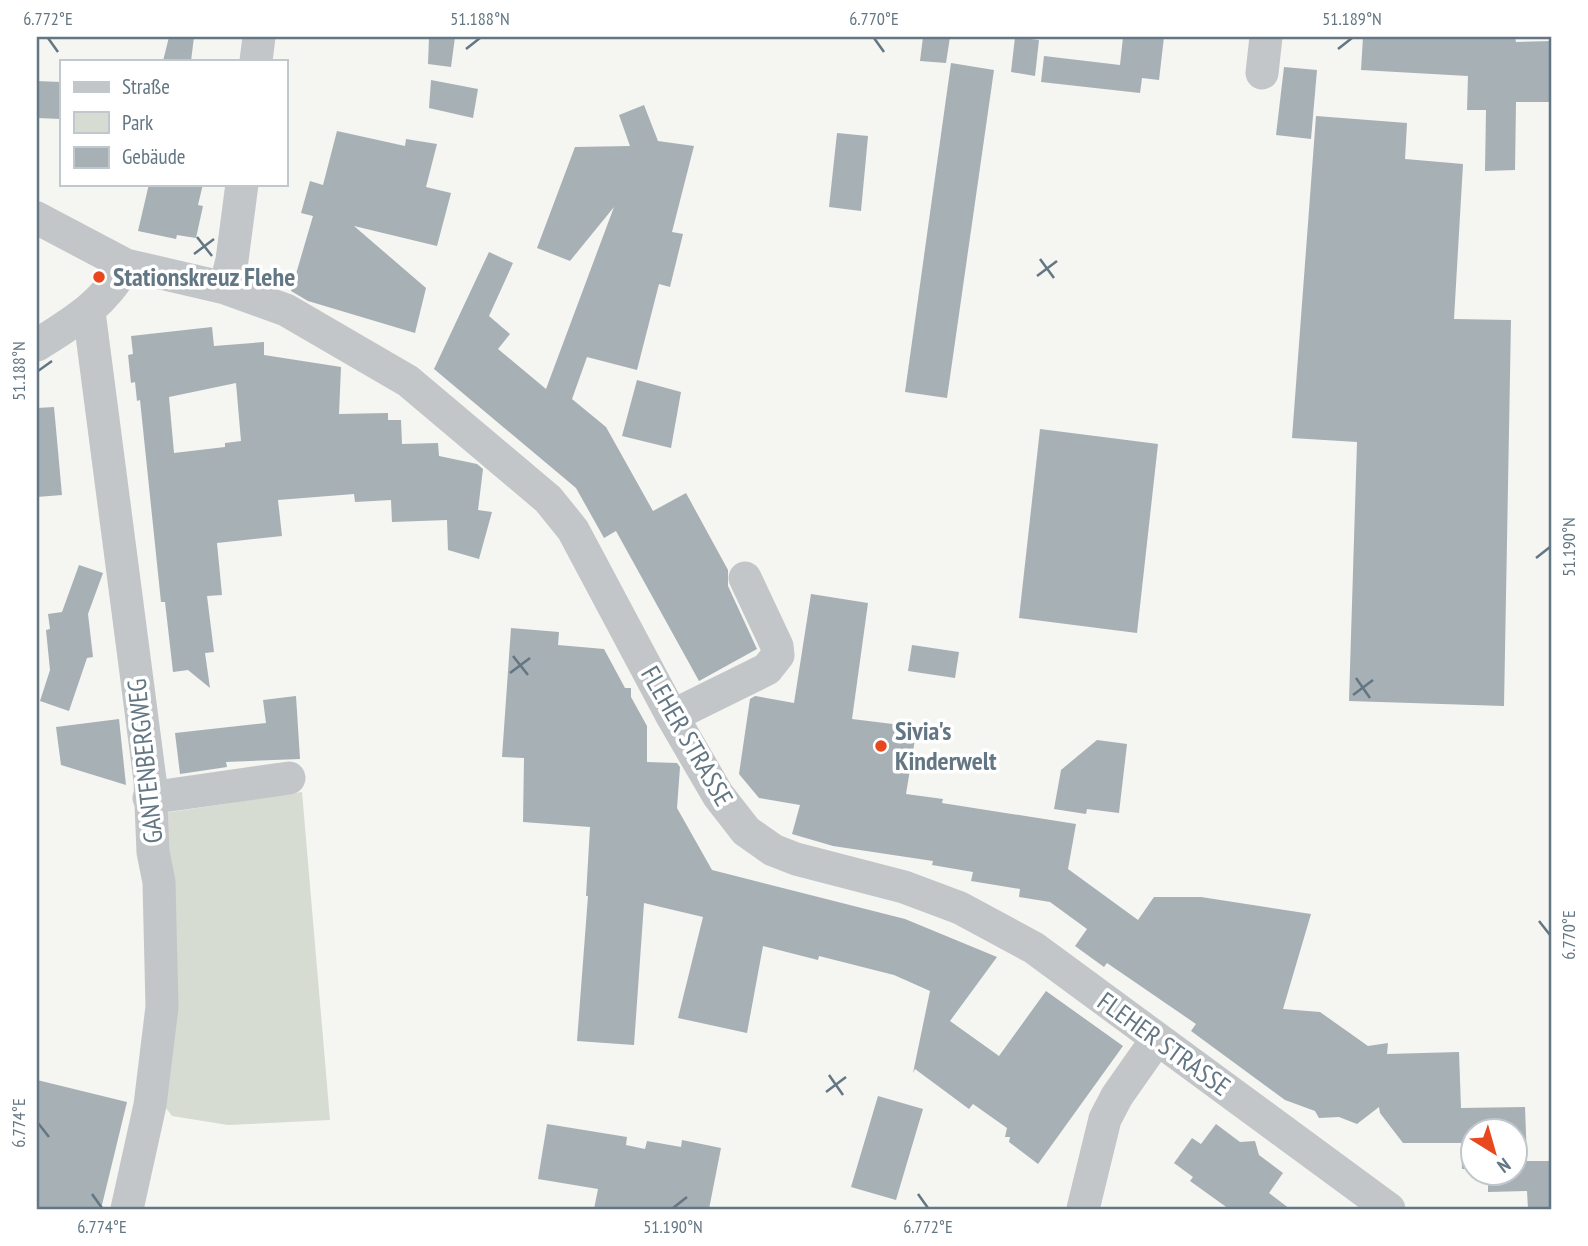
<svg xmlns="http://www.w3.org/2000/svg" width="1588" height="1246" font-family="'PT Sans Narrow',sans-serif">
<rect width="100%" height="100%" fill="#f5f5f1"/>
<!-- green -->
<path fill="#d6dcd2" d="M302,792l28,328 -102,5 -56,-9 -9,-12 -5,-290z"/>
<!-- building -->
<path fill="#a7b0b5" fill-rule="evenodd" d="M169,37h25l-3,24h-28z
M429,37h26l-4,30 -23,-3z
M923,37h27l-4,26 -26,-2z
M1015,37l24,3 -4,36 -24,-4z
M1123,37h41l-5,43 -17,-2 -2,15 -99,-11 3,-26 76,9z
M1363,37h152l1,5 35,-1v61h-35l-1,68 -30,1 1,-61h-19l1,-34 -107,-6z
M951,63l43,7 -47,328 -42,-6z
M1284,67l33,3 -6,69 -35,-4z
M431,80l47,9 -5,29 -44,-10z
M37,81l24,1v37l-24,-1z
M644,105l14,36 36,5 -22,86 11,2 -13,53 -11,-3 -22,86 -50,-13 -15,42 34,28 47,84 33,-18 42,77v16l29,63 -58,32 -83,-150 -12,7 -28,-50 -142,-119 55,-117 24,11 -24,53 21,18 -12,15 48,40 68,-182 -44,54 -33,-13 38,-101 55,-1 -11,-31z
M1316,116l91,7 -2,36 58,5 -9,155 57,1 -7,386 -155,-5 8,-259 -65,-4z
M337,131l68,15 1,-7 31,5 -11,43 25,6 -14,53 -83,-20 72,62 -11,45 -107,-32 -17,-10 22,-75 -12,-3 9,-32 13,4z
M837,133l31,3 -7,75 -32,-4z
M149,184h54l-5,21 5,1 -7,32 -19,-3 -1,4 -38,-8z
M212,327l2,19 50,-4v13l77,12 -2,47 49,-1v7h13l1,24 36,-1 1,13 38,8 6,5 -5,41 14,2 -13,47 -31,-9 -1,-30 -55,2 -1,-22 -36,2 -1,-8 -76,6 4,36 -65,7 5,52 -15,1 7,56 -9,1 5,35 -22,-18 -15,2 -8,-70h-4l-21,-202 -3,1 -2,-19 -4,1 -3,-28 5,-1 -2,-18zM236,383l5,58 -16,2v4l-51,6 -5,-56z
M637,380l44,12 -10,56 -49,-12z
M54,407l8,88 -25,2v-89z
M1040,429l118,15 -21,189 -118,-15z
M79,565l24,8 -15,41 5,43 -6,1 -18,53 -29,-10 10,-31 -4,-40 4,-1 -2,-15 14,-2z
M811,594l57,9 -16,116 65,8 -11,67 37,5 -1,4 134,21 -8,45 70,51 16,-23h47l110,17 -28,95 37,3 48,34 20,-3 -1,11 72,-2 2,56 64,-1 2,54h24v48h-23l-1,-18 -39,1v-20h27v-42h-42v39h-11l-1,-26h-58l-23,-30 -1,-6 -22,17 -18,-7 -20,1 -4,-7 -30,-11 -94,-69 5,-7 -89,-61 -3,4 -29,-21 12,-17 -37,-27 -31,-5 1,-8 -49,-8 2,-9 -41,-7 1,-4 -100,-15 -41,-12 8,-29 -41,-7 -20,-24 11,-75 5,-3 39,7z
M511,628l48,4 -1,13 46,4 21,39h6v9l16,29v36l30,1 3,4 -3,41 35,62 193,49 92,38 -47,64 49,35 47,-65 77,55 -85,118 -29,-22 1,-5h-5l2,-9 -34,-24 -4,5 -54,-40 -2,4 17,-82 -36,-16 -75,-19 -1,4 -55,-14 -16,87 -69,-15 25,-101 -59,-14 -10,142 -57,-4 11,-145h-2l4,-69 -67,-5 1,-64 -22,-1z
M912,645l47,7 -4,26 -47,-7z
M296,696l4,63 -74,3 1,5 -47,7 -5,-41 91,-10 -3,-23z
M119,719l7,66 -65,-20 -5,-38z
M1097,740l30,4 -8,69 -32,-4 -1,5 -32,-5 7,-39z
M37,1080l90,22 -26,107h-64z
M878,1096l45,13 -27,91 -45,-13z
M547,1124l80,13 -1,8 19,4 2,-8 34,6 1,-7 39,8 -12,61h-115l4,-20 -60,-10z
M1216,1124l24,18 15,-1 4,14 24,18 -14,20 21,16h-61l-39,-28 3,-4 -19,-14 18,-25 9,6z"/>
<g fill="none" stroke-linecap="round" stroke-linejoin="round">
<!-- minor -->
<path stroke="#c2c6c9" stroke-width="33" d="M256,61l3,-24
M1262,73l4,-36
M37,218l89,47 99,23 61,22 122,71 140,118 25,31 99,186 46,79 28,36 27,19 23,9 108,28 56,21 74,40 355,261
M225,288l7,-28 10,-76
M89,312l61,468 3,72 6,30 3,125 -12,98 -23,104
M37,345c38,-24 66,-40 89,-80
M672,716l95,-47 11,-14 -1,-9 -32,-68
M149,798l140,-20
M1083,1209l22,-90 12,-23 40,-57"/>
</g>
<!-- ticks -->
<path fill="none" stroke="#637683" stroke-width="2.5" d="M48,38l10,14M874,38l10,14M466,49l14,-11M1338,49l14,-11M197,237l15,19M194,254l20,-15M1040,259l14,19M1037,276l20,-15M38,371l14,-10M1536,558l14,-11M513,656l15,19M510,673l20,-15M1356,678l14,20M1353,695l20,-15M1539,921l11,14M829,1075l14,20M826,1092l20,-15M38,1123l11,14M92,1194l10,14M918,1194l10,14M673,1208l14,-11"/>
<!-- markers -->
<g fill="#e9471e" stroke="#fff" stroke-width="2.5">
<circle cx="99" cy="277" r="7"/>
<circle cx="881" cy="746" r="7"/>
</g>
<g text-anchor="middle" stroke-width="7" stroke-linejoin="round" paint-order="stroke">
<!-- poi labels -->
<g font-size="26" font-weight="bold" fill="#637683" stroke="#fff" text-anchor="start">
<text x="113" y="286">Stationskreuz Flehe</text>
<text x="895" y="740">Sivia's<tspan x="895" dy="30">Kinderwelt</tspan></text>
</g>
<!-- street labels -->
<g font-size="26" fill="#637683" stroke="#fff">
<text transform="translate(687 736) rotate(60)" y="9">FLEHER STRASSE</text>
<text transform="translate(145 761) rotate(-96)" y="9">GANTENBERGWEG</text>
<text transform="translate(1164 1044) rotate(36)" y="9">FLEHER STRASSE</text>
</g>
</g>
<!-- border -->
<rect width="1588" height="1246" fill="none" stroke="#ffffff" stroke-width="77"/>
<!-- legend -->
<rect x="60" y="60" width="228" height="126" fill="#ffffff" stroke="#c1c8cd" stroke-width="2"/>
<rect x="74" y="82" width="35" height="10" fill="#c2c6c9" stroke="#c1c8cd" stroke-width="2"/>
<text x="122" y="94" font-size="21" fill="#637683">Straße</text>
<rect x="74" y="112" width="35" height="21" fill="#d6dcd2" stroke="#c1c8cd" stroke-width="2"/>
<text x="122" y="130" font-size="21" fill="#637683">Park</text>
<rect x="74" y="147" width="35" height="21" fill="#a7b0b5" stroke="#c1c8cd" stroke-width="2"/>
<text x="122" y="164" font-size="21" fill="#637683">Gebäude</text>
<!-- north arrow -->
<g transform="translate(1494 1152) rotate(143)"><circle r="33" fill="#ffffff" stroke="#c1c8cd" stroke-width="2"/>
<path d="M0-5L12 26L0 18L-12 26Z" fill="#e9471e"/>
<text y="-10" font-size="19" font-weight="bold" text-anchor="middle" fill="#637683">N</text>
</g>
<rect x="38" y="38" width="1512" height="1170" fill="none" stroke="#637683" stroke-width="2.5"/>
<g font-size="18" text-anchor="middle" fill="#637683">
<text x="48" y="25">6.772°E</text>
<text x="480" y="25">51.188°N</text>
<text x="874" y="25">6.770°E</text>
<text x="1352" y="25">51.189°N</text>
<text transform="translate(19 371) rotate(-90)" y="6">51.188°N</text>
<text transform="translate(1569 547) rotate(-90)" y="6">51.190°N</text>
<text transform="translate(1569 935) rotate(-90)" y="6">6.770°E</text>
<text transform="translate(19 1123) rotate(-90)" y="6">6.774°E</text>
<text x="102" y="1233">6.774°E</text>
<text x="673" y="1233">51.190°N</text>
<text x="928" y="1233">6.772°E</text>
</g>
</svg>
